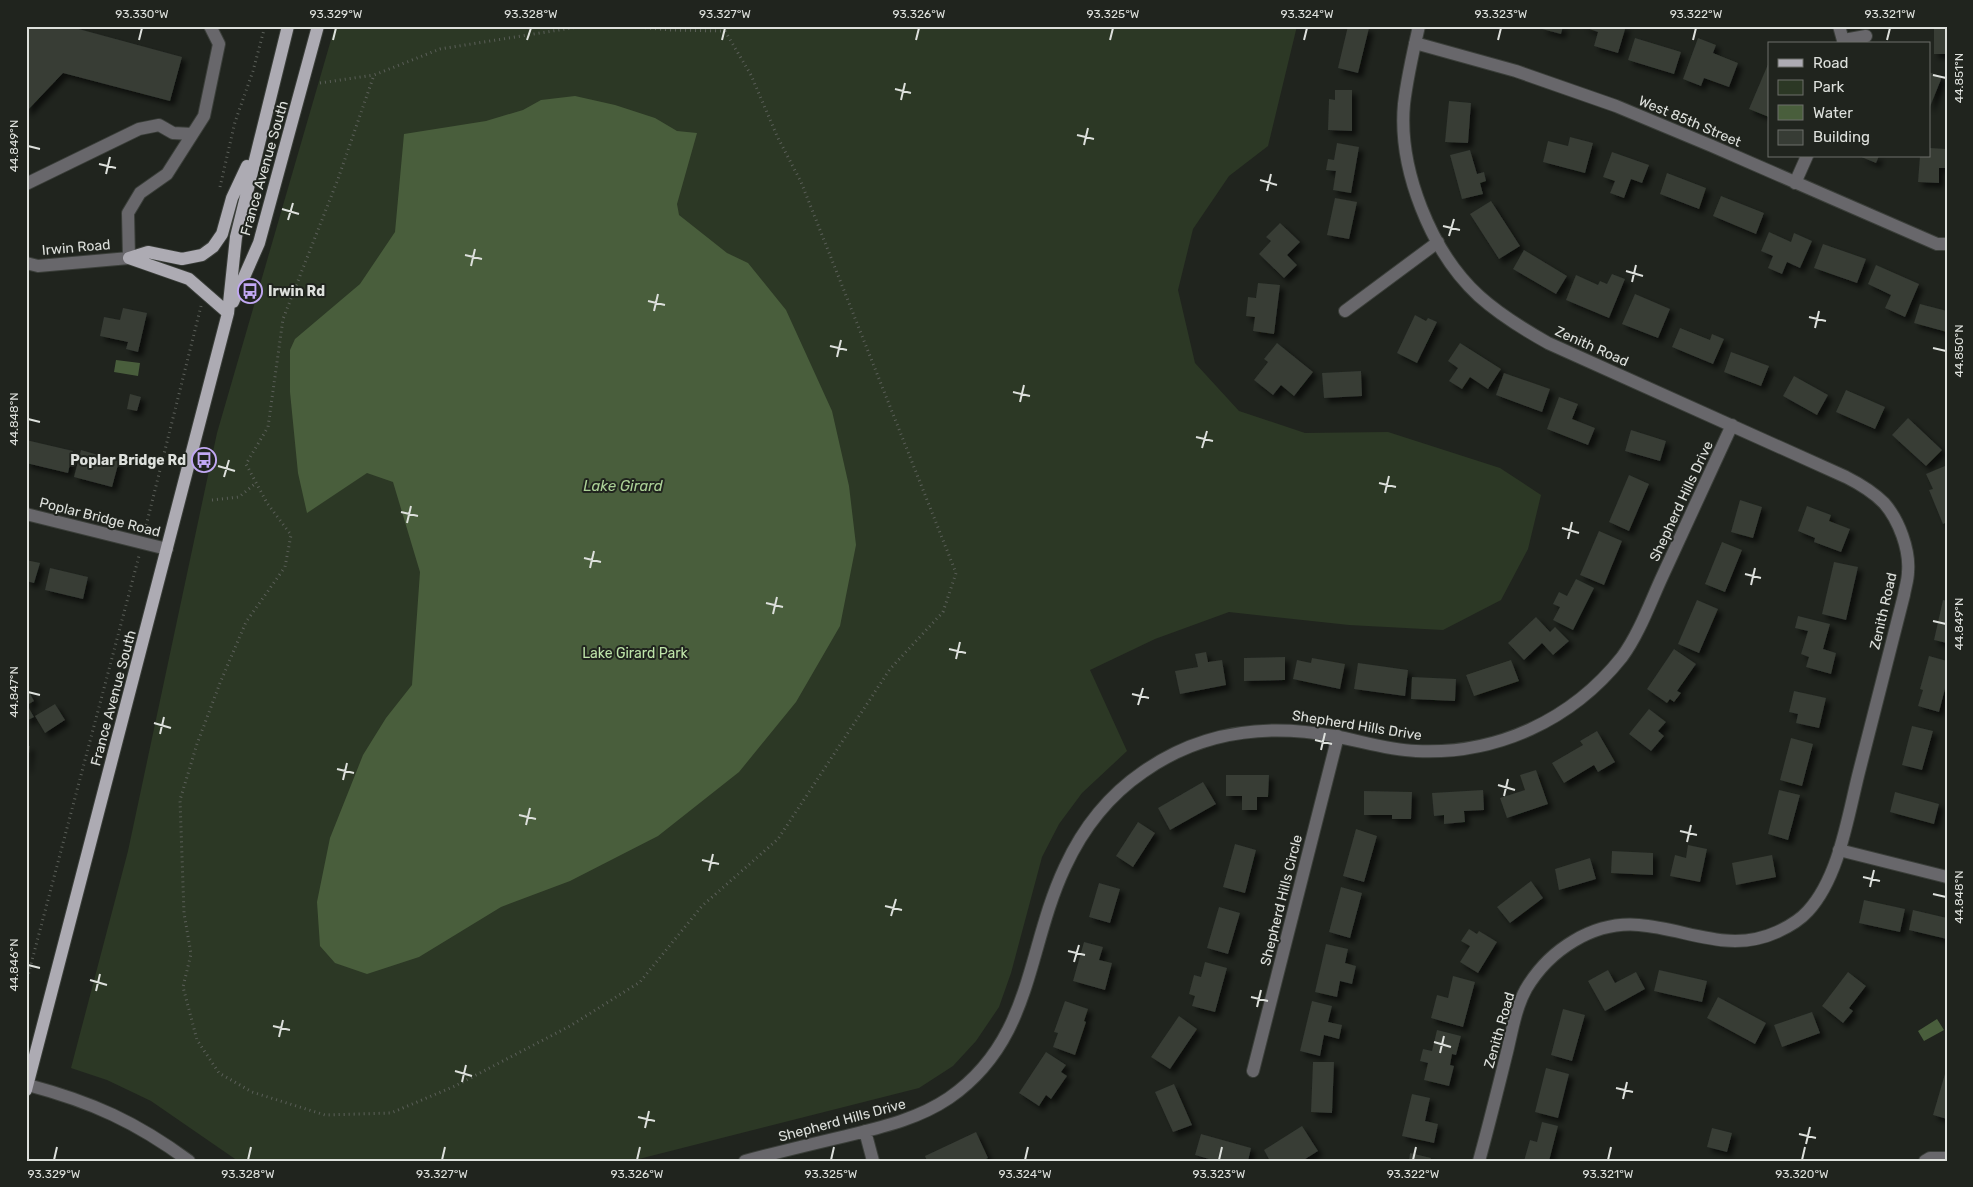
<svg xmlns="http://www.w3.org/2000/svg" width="1973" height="1187" font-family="Rubik,sans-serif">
<defs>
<filter id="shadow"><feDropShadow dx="4.5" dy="4.5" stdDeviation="2.5" flood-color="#0009"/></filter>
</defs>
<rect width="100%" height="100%" fill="#20241e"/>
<!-- green -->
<path fill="#2c3825" d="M335,26h962l-29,120 -39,30 -36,53 -15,61 17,73 44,48 66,22 83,-1 112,36 41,27 -13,54 -27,51 -58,30 -94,-5 -120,-13 -74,27 -65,31 37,81 -45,42 -23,31 -17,33 -31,116 -12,34 -23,34 -23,25 -34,22 -288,73h-393l-87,-60 -44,-21 -36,-12 57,-217 89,-418z"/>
<!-- water -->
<path fill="#495e3c" d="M575,96l40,9 40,13 22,13 20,2 -20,71 2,11 48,38 21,10 38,47 46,101 17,75 7,59 -16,81 -44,76 -57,70 -81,64 -88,45 -69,26 -82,50 -52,17 -32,-11 -15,-17 -3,-44 13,-64 33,-83 23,-37 26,-33 8,-113 -27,-90 -26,-9 -60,40 -9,-40 -8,-81v-42l5,-11 65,-55 35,-52 9,-98 82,-13 37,-11 18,-10z
M116,360l24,3 -2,13 -24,-4z
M1937,1019l7,11 -20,11 -6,-10z"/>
<!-- building -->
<path fill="#373c35" filter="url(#shadow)" d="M26,26h48l1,2 107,29 -12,44 -107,-28 -37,39z
M1348,26l21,2 -11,45 -20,-5z
M1543,26h20l-2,8 -19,-5z
M1581,26h45l-8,27 -24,-7 4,-14z
M1934,26h13v28h-13z
M1635,38l46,14 -7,22 -46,-14z
M1698,38l18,7 -3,8 25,10 -9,24 -25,-9 -3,8 -18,-7z
M1769,62v55l-20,-8z
M1929,72l13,5 -13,32z
M1335,90h17v41l-24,-1 1,-31 6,1z
M1449,101l22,2 -3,40 -23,-1z
M1570,137l23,6 -8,30 -42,-11 5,-21 20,5z
M1337,143l22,4 -8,46 -18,-3 3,-19 -10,-1 2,-11 6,1z
M1929,148l18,1v19h-8v15l-21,-1 2,-26h9z
M1470,150l7,24 7,-2 2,9 -6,2 3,11 -21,5 -12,-44z
M1612,152l37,13 -7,18 -11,-4 -7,19 -14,-5 5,-12 -12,-4z
M1859,156h20l-3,7z
M1667,173l39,15 -7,21 -39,-15z
M1721,196l43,17 -8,21 -43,-18z
M1335,198l22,4 -8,37 -22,-4z
M1491,201l29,45 -21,13 -29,-45z
M1280,223l20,19 -13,13 10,10 -13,13 -25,-24 12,-13 -5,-4z
M1769,232l22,10 3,-9 18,8 -12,27 -13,-6 -5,12 -14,-6 5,-12 -12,-5z
M1823,244l43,15 -9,24 -43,-15z
M1524,250l43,26 -11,18 -43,-25z
M1876,265l43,19 -14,33 -20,-9 6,-13 -23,-11z
M1612,274l13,5 -16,39 -43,-18 10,-25 22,10 2,-4 7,3z
M1258,283l22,2 -6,49 -21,-3 2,-14 -9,-1 2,-19 8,1z
M1635,294l35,15 -12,29 -36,-14z
M1920,304l27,7v21l-33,-9z
M123,308l24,5 -9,39 -12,-3 2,-7 -28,-6 4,-19 16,3z
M1415,315l11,6 2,-3 9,4 -20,41 -20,-10z
M1680,328l30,12 2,-6 12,5 -11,25 -41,-17z
M1277,343l36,29 -19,24 -13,-11 -8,10 -19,-15 14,-18 -4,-3z
M1460,343l41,26 -13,20 -18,-12 -8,12 -13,-8 9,-13 -10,-7z
M1731,352l38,14 -8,20 -37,-14z
M1361,371l1,25 -38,2 -2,-25z
M1504,373l46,16 -8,23 -46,-17z
M1794,376l34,19 -11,20 -34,-19z
M1846,390l39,17 -10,22 -39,-17z
M130,394l11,3 -4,14 -10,-2z
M1559,397l19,7 -6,15 23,9 -7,17 -41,-16z
M1908,418l34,32 -16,16 -34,-31z
M1631,430l35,11 -6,20 -35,-10z
M26,440l47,11 -5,22 -42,-10z
M81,450l38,11 -7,26 -38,-10z
M1945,466l2,4v52l-4,2 -14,-34 4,-1 -7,-15z
M1629,475l20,9 -20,47 -20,-9z
M1740,500l22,7 -9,31 -22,-6z
M1807,506l24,9 -2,6 21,8 -9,23 -27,-10 1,-4 -17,-7z
M1599,531l23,10 -18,44 -24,-10z
M1722,542l20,8 -17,42 -20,-8z
M26,560l14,3 -6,20 -8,-2z
M1834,562l24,5 -12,53 -24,-6z
M50,568l38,9 -5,22 -38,-9z
M1576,579l18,9 -21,42 -20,-10 7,-13 -7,-3 6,-12 8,4z
M1697,600l21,9 -19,44 -21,-9z
M1943,600l4,1v42l-13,-3z
M1798,616l32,8 -7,25 13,4 -5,21 -25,-7 3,-10 -8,-3 7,-23 -13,-3z
M1536,617l14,15 5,-5 14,14 -16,14 -11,-12 -18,17 -16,-17z
M1674,649l22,15 -19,27 4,2 -7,9 -4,-3 -3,4 -20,-14z
M1206,652l2,10 14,-2 4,25 -46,9 -5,-23 23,-4 -3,-13z
M1929,656l18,5v20l-8,31 -21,-6 5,-16 -3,-1z
M1285,657v23l-41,1v-23z
M1312,658l33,6 -5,25 -47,-10 4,-19 14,3z
M1511,660l8,21 -45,15 -8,-21z
M1358,663l50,7 -3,26 -51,-7z
M1412,677l44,2 -1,22 -44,-2z
M28,690l6,11 -7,4 7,12 -8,4v-30z
M1794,691l32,7 -7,30 -23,-5 2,-9 -9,-2z
M55,704l10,16 -20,13 -10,-17z
M1649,709l17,13 -8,9 6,5 -13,15 -22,-17z
M1912,726l21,5 -11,39 -20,-5z
M1597,731l18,31 -17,10 -4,-7 -30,18 -12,-20 31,-18 -3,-4z
M1791,738l22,6 -11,42 -22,-6z
M26,746h4l-3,23h-1z
M1536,770l12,34 -41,14 -7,-20 25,-8 -5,-15z
M1226,775h43l-1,22h-11v13h-15v-14h-16z
M1203,782l13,22 -46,26 -12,-22z
M1483,790l1,20 -20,1 1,11 -21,2v-9l-10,1 -2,-23z
M1779,790l21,5 -12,45 -20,-6z
M1364,791l48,1 -1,27h-19v-4h-28z
M1895,792l44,12 -5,20 -44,-12z
M1138,822l17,11 -22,34 -17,-11z
M1356,829l21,7 -13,46 -21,-6z
M1235,844l21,6 -11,43 -22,-6z
M1688,845l19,4 -7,33 -30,-6 5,-21 11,3z
M1612,851l41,2v22l-42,-2z
M1772,855l4,22 -40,8 -4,-22z
M1590,858l6,21 -37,11 -4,-21z
M1531,881l12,17 -33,25 -13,-16z
M1099,883l21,6 -10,34 -21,-6z
M1341,887l21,6 -12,45 -21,-6z
M1864,900l41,9 -5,23 -41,-9z
M1219,907l21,6 -12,41 -21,-6z
M1913,910l34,8v21l-38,-9z
M1469,929l8,5 2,-3 18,11 -19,31 -18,-11 10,-16 -9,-5z
M1084,942l19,5 -4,13 13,3 -7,27 -32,-9z
M1326,944l22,5 -3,14 11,3 -4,18 -12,-3 -3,16 -22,-5z
M1205,962l22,6 -12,44 -23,-6 3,-10 -6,-2 5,-19 7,2z
M1608,970l7,13 21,-11 9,17 -40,22 -17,-30z
M1659,970l48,11 -5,21 -48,-11z
M1848,972l18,14 -17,22 4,3 -10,12 -21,-17z
M1453,976l22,6 -12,45 -32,-9 6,-23 11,3z
M1718,997l48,26 -11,21 -48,-26z
M1065,1001l23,8 -4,12 2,1 -11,33 -22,-8 5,-14 -4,-1z
M1312,1001l20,5 -4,16 14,3 -3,14 -15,-4 -4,21 -20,-5z
M1563,1009l22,6 -13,46 -21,-6z
M1812,1012l8,21 -38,14 -8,-22z
M1179,1016l18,13 -27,40 -19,-12z
M1437,1030l24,6 -5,19 -4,-1 -2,11 4,1 -5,20 -25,-6 4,-17 -8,-2 3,-12 9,2z
M1046,1052l20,13 -5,7 6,4 -16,23 -5,-4 -7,11 -20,-13z
M1313,1062h21l-2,51 -21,-1z
M1947,1067v52l-14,-4z
M1546,1068l23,6 -11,44 -23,-6z
M1174,1084l18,41 -19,7 -18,-40z
M1412,1094l18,4 -5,23 13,3 -4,19 -32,-7z
M1542,1122l16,4 -9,35h-25l6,-21 7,2z
M1302,1126l16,25 -16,10h-32l-6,-11z
M1712,1128l20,5 -5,19 -20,-5z
M976,1132l12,26 -6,3h-55l-2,-5z
M1201,1134l50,14 -3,13h-32l-21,-6z
M1410,1153l21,5 -1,3h-21z"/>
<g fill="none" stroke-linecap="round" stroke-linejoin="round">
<defs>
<path id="minor" d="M1419,26c-6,26 -12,52 -15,78 -6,65 27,148 75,192 21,19 44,33 69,47l298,134c14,7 27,15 38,26 15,17 26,47 24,69 0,8 -3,16 -4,23 -15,58 -29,116 -44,173 -12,46 -20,108 -52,143 -8,9 -20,16 -31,21 -48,22 -89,-3 -138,-7 -46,-4 -90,25 -113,64 -10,18 -14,42 -19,63 -9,36 -18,73 -28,109
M1839,26l5,18
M1844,40l22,-4
M1415,43l101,28 100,35 96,40 225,98h10
M1795,183l12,-27
M26,184l113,-55 20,-4 14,8 19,1
M26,263l12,3 91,-8 -1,-45 12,-20 27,-19 37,-58 15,-72 -9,-18
M1345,311l93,-69
M26,514l141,35
M1839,850l108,27
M1253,1071l85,-335
M28,1085c64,17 108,37 161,76
M865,1131l8,30
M745,1161c33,-9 67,-17 101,-25 36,-9 72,-17 103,-38 84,-58 77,-148 116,-231 17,-37 43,-71 78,-95 58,-41 122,-49 191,-36 27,5 54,14 82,15 81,4 156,-31 206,-94 17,-23 28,-54 40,-80 23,-51 47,-101 70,-152
M1925,1161l5,-3h17"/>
<path id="major" d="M129,258l19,-6 34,7 20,-4 11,-8 9,-13 10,-36 15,-32
M129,258l60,21 39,34
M233,302l26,-59 59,-217
M26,1090l202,-777 8,-76 52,-211"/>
</defs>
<!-- minor casing -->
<use href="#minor" stroke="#3a3e39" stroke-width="14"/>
<!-- major casing -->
<use href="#major" stroke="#3a3e39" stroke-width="14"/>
<!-- path -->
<path stroke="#5b5f59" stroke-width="3" stroke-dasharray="1 4" stroke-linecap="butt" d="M584,26l-144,23 -66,26 -36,104 -55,140 -15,108 -22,37 21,39 24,32 -6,32 -39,55 -26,61 -23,61 -17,56 4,113 7,41 -8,33 14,53 22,33 33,19 73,23 66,-2 64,-27 115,-60 70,-44 62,-76 76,-67 112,-170 53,-57 13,-39 -155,-391 -24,-46 -26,-61 -26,-44 -54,-1 -46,-4
M320,83l54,-8
M220,187l15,-65 18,-51 12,-45
M212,500l27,-3 17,-14
M145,530l56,-224
M26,983l113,-427"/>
<!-- minor -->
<use href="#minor" stroke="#68676b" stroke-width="12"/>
<!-- major -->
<use href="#major" stroke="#adabb3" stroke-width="12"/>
</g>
<!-- ticks -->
<path fill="none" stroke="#dde0dc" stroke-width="2" d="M139,40l3,-12M333,40l3,-12M527,40l4,-12M722,40l3,-12M916,40l3,-12M1110,40l3,-12M1304,40l3,-12M1498,40l3,-12M1693,40l3,-12M1887,40l3,-12M1933,75l13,3M895,89l16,4M901,100l4,-17M1077,135l17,4M1084,145l4,-17M28,146l12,3M99,164l17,4M106,174l4,-17M1260,180l17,5M1267,191l4,-17M282,209l17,5M288,220l5,-17M1443,226l17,4M1449,236l5,-17M465,255l17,4M471,266l4,-17M1626,271l17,5M1632,282l4,-17M648,301l17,4M654,311l4,-17M1809,317l17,4M1815,328l4,-17M830,346l17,4M1933,348l13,3M837,357l4,-17M1013,392l17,4M1020,402l4,-17M28,419l12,3M1196,437l17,4M1202,448l5,-17M218,466l17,5M224,477l5,-17M1379,483l17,4M1385,493l4,-17M401,512l17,4M407,523l4,-17M1562,528l17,5M1568,539l4,-17M584,558l17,4M590,568l4,-17M1745,574l16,4M1751,585l4,-17M766,603l17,4M773,614l4,-17M1933,621l13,3M949,649l17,4M956,659l4,-17M28,692l12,3M1132,694l17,4M1138,705l5,-17M154,723l17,5M160,734l4,-17M1315,740l17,4M1321,750l4,-17M337,769l17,4M343,780l4,-17M1498,785l17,5M1504,796l4,-17M519,815l17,4M526,825l4,-17M1680,831l17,4M1687,842l4,-17M702,860l17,4M709,871l4,-17M1863,877l17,4M1870,887l4,-17M1933,894l13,3M885,906l17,4M891,916l5,-17M1068,951l17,4M1074,962l5,-17M28,965l12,3M90,980l17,5M96,991l4,-17M1251,997l17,4M1257,1007l4,-17M273,1026l17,4M279,1037l4,-17M1434,1042l17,5M1440,1053l4,-17M455,1071l17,5M462,1082l4,-17M1616,1088l17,4M1623,1099l4,-17M638,1117l17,4M645,1128l4,-17M1799,1134l17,4M1806,1144l4,-17M54,1160l3,-13M248,1160l3,-13M442,1160l3,-13M637,1160l3,-13M831,1160l3,-13M1025,1160l3,-13M1219,1160l3,-13M1413,1160l3,-13M1608,1160l3,-13M1802,1160l3,-13"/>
<!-- icons -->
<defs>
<symbol id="bus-ring" viewBox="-11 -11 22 22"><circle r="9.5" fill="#20241e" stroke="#c1a8f3" stroke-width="1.5"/><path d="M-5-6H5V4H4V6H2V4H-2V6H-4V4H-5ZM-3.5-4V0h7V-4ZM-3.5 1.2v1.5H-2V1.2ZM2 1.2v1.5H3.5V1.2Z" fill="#c1a8f3"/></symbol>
</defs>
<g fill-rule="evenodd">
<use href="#bus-ring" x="236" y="277" width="28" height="28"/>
<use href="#bus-ring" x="190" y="446" width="28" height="28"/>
</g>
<g text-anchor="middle" stroke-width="4" stroke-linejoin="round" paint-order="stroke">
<!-- street labels -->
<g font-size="14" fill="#dde0dc" stroke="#20241e">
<text transform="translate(1690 121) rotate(23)" y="5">West 85th Street</text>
<text transform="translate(264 168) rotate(-74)" y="5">France Avenue South</text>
<text transform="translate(76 247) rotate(-5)" y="5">Irwin Road</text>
<text transform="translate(1592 346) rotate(24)" y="5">Zenith Road</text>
<text transform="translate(1681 501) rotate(-65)" y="5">Shepherd Hills Drive</text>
<text transform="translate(100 517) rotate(14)" y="5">Poplar Bridge Road</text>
<text transform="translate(1883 611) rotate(-77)" y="5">Zenith Road</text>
<text transform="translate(113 698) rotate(-75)" y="5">France Avenue South</text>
<text transform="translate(1357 725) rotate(9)" y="5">Shepherd Hills Drive</text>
<text transform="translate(1281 900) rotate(-76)" y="5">Shepherd Hills Circle</text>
<text transform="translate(1499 1030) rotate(-74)" y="5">Zenith Road</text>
<text transform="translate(842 1120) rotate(-15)" y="5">Shepherd Hills Drive</text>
</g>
<!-- poi labels -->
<g font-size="14" font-weight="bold" fill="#dde0dc" stroke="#20241e" text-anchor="start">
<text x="268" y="296">Irwin Rd</text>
<text x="186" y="465" text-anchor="end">Poplar Bridge Rd</text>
</g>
<!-- park labels -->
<g font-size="14" fill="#bee4a9" stroke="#20241e">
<text x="635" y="658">Lake Girard Park</text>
</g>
<!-- water labels -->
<g font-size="15" font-style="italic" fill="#acd197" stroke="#20241e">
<text x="623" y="491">Lake Girard</text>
</g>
</g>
<!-- border -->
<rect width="1973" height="1187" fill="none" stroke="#20241e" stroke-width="55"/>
<!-- legend -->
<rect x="1768" y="42" width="162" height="115" fill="#20241e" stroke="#6c6f6a"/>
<rect x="1778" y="59" width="25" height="8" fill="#adabb3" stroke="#6c6f6a"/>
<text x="1813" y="68" font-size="15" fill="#dde0dc">Road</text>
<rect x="1778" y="80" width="25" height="15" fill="#2c3825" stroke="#6c6f6a"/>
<text x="1813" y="92" font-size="15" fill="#dde0dc">Park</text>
<rect x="1778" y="105" width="25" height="15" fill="#495e3c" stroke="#6c6f6a"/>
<text x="1813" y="118" font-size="15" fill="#dde0dc">Water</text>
<rect x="1778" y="130" width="25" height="15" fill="#373c35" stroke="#6c6f6a"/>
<text x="1813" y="142" font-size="15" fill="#dde0dc">Building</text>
<rect x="28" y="28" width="1918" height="1132" fill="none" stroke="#dde0dc" stroke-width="2"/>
<g font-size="12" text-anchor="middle" fill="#dde0dc">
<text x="142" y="18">93.330°W</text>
<text x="336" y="18">93.329°W</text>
<text x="531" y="18">93.328°W</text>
<text x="725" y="18">93.327°W</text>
<text x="919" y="18">93.326°W</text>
<text x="1113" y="18">93.325°W</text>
<text x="1307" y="18">93.324°W</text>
<text x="1501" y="18">93.323°W</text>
<text x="1696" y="18">93.322°W</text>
<text x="1890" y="18">93.321°W</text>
<text transform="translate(1959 78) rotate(-90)" y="4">44.851°N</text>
<text transform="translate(14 146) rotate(-90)" y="4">44.849°N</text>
<text transform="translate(1959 351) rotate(-90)" y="4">44.850°N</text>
<text transform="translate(14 419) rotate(-90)" y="4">44.848°N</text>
<text transform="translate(1959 624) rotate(-90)" y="4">44.849°N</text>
<text transform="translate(14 692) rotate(-90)" y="4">44.847°N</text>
<text transform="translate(1959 897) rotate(-90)" y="4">44.848°N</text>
<text transform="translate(14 965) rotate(-90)" y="4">44.846°N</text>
<text x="54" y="1178">93.329°W</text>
<text x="248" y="1178">93.328°W</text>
<text x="442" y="1178">93.327°W</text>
<text x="637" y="1178">93.326°W</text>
<text x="831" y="1178">93.325°W</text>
<text x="1025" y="1178">93.324°W</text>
<text x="1219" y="1178">93.323°W</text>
<text x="1413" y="1178">93.322°W</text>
<text x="1608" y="1178">93.321°W</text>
<text x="1802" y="1178">93.320°W</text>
</g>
</svg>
